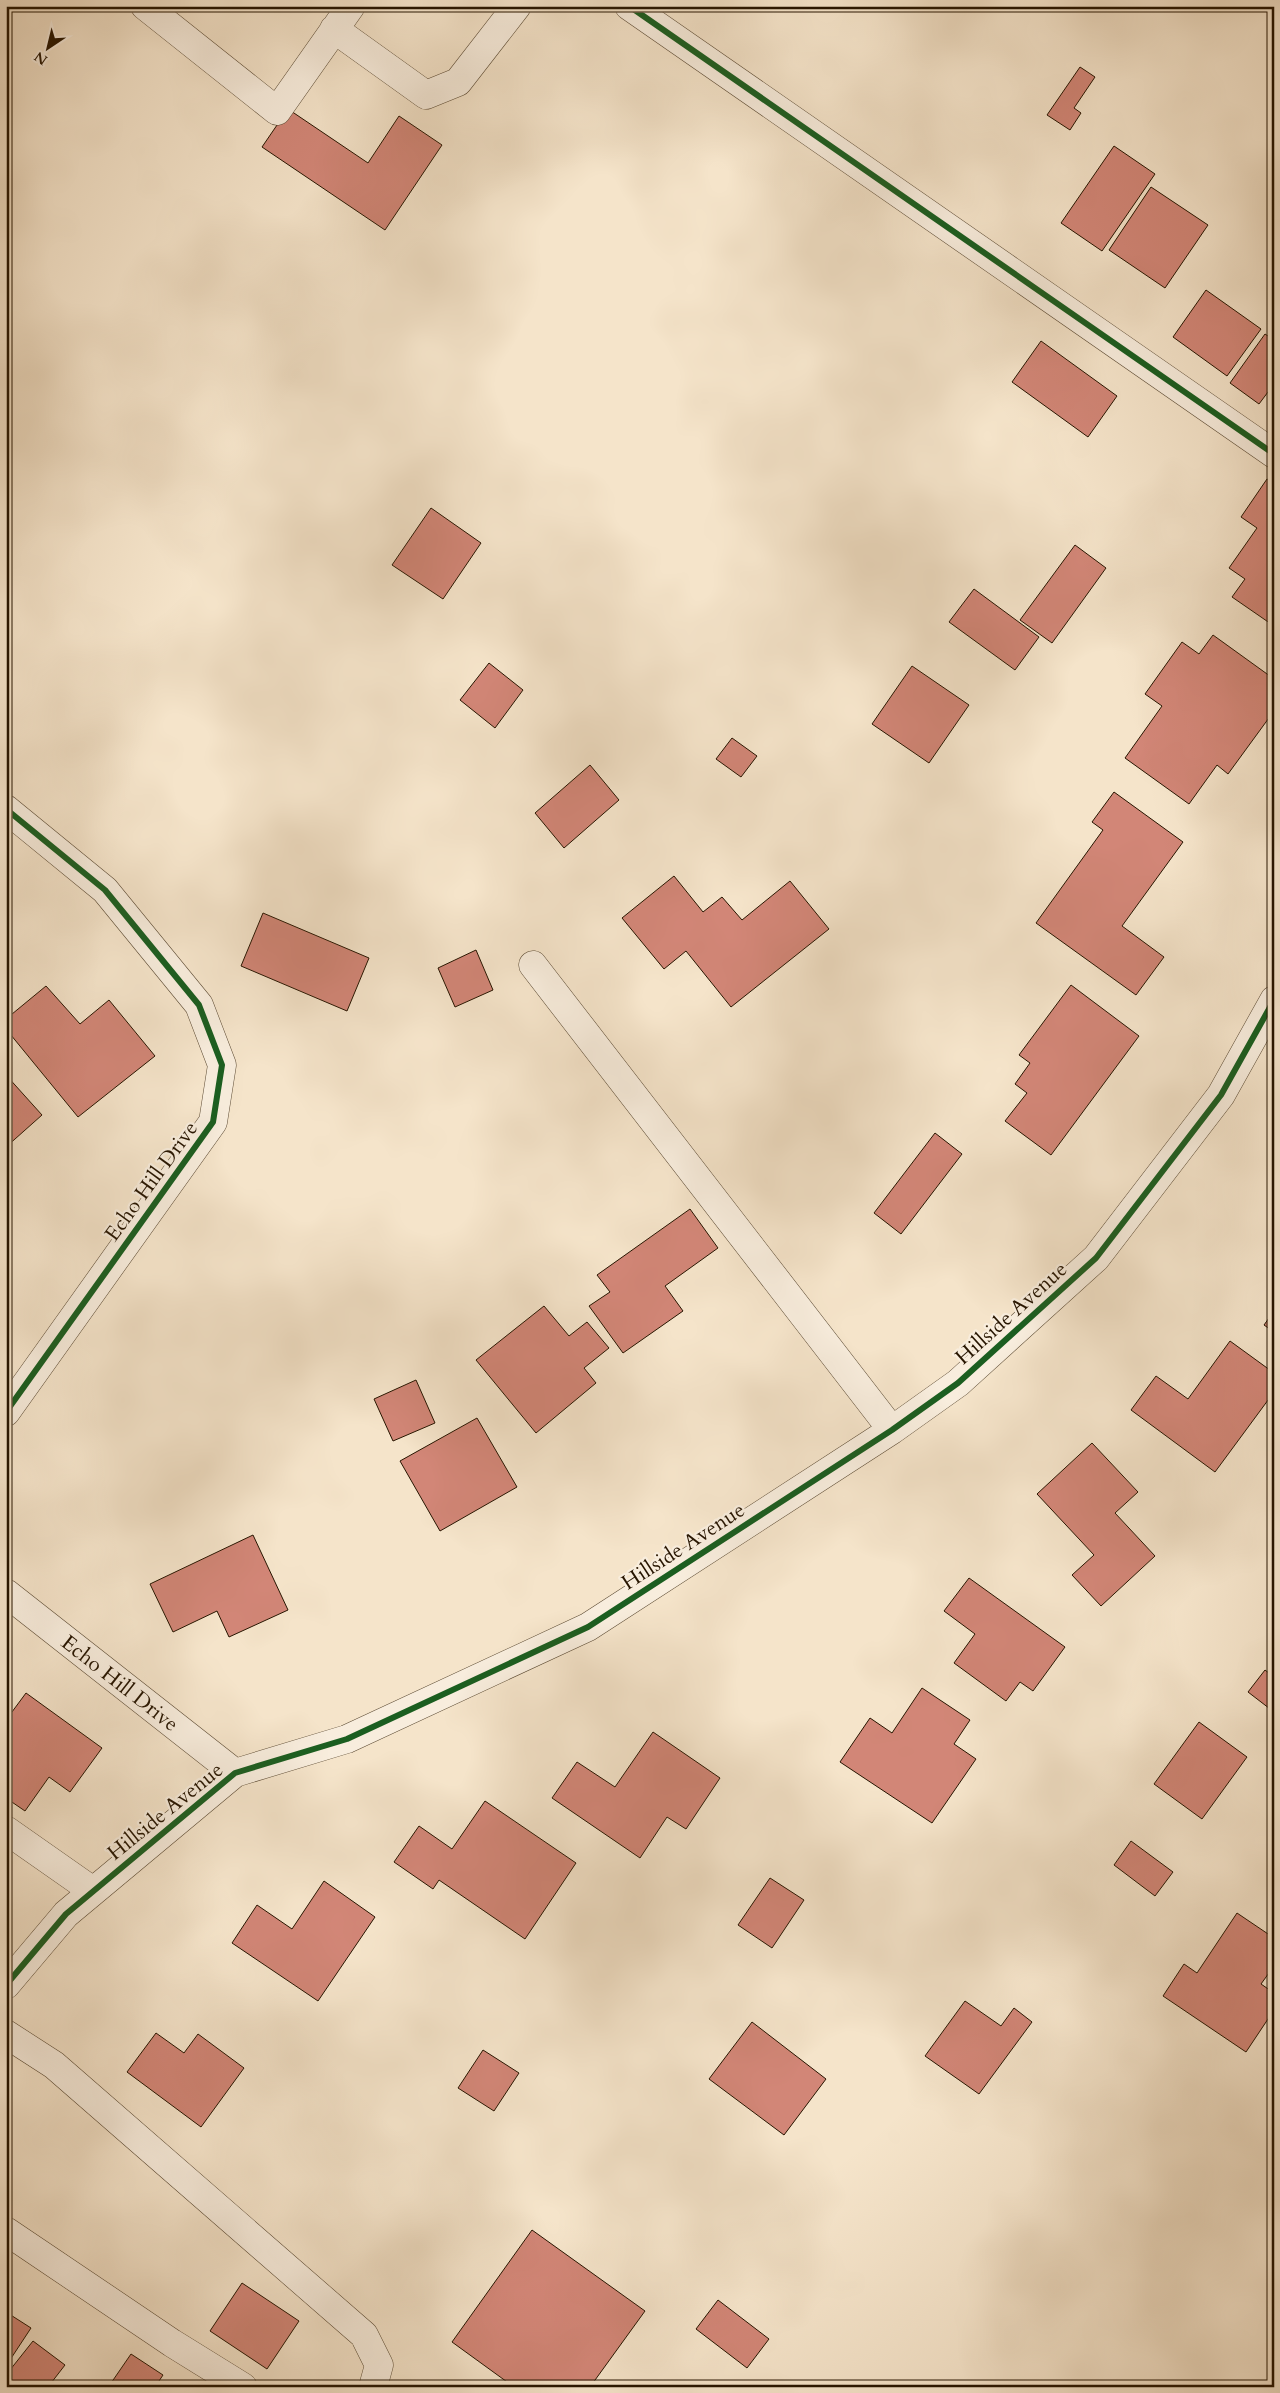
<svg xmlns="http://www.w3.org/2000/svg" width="1280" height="2393" font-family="Cardo,serif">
<rect width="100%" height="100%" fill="#f5e4ca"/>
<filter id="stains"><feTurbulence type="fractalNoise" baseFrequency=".004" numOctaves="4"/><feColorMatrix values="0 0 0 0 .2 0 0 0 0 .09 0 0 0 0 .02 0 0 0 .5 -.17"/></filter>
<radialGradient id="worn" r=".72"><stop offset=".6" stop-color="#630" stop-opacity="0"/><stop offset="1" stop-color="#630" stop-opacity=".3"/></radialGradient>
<!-- building -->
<path fill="#d28677" stroke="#271500" d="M1080,67l15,10 -21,31 7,5 -11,17 -23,-15z
M288,109l80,54 31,-47 43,29 -57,85 -123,-83z
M1114,146l41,28 -53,77 -41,-28z
M1151,187l57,38 -43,63 -56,-38z
M1206,290l55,39 -34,47 -54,-39z
M1265,334l9,6v44l-15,20 -29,-21z
M1041,341l76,55 -29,41 -76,-55z
M1267,479l7,4v143l-42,-29 13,-18 -16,-11 28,-40 -16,-11z
M431,508l50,35 -38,56 -51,-34z
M1075,545l31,23 -54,75 -32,-23z
M974,589l65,48 -24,33 -66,-48z
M1213,635l61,44v32l-46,63 -11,-9 -28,39 -64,-46 37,-52 -17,-12 37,-52 17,12z
M489,663l34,27 -28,38 -35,-28z
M912,666l57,39 -40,58 -57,-39z
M732,738l25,18 -16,21 -25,-18z
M590,765l29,35 -55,48 -29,-35z
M1114,792l69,50 -61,84 42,31 -28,38 -100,-72 67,-93 -11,-8z
M674,876l29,36 19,-15 20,23 48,-39 39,48 -98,78 -45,-56 -22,18 -42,-51z
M263,913l106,45 -22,53 -106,-45z
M476,950l17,40 -38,17 -17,-39z
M1071,985l68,51 -88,119 -46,-34 22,-28 -12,-9 15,-21 -11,-8z
M46,986l34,38 29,-24 46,56 -77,61 -72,-88v-10z
M6,1075l36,40 -36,32z
M935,1133l27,21 -61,80 -27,-21z
M690,1209l28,39 -53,38 18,25 -60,42 -34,-47 21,-14 -13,-17z
M544,1306l25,30 18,-14 22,26 -25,20 12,15 -60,50 -60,-73z
M1274,1311v21l-10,-7z
M1230,1341l44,32v19l-59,80 -84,-62 25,-34 32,23z
M416,1380l19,43 -42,18 -19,-42z
M477,1418l40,69 -77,44 -40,-70z
M1092,1443l46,49 -23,21 40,43 -54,50 -29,-31 22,-20 -57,-61z
M253,1535l35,75 -59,27 -12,-26 -44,21 -23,-48z
M969,1578l96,69 -32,44 -13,-9 -14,19 -52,-38 21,-29 -31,-23z
M1265,1670l9,7v35l-26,-20z
M922,1688l48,32 -16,24 22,15 -44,64 -92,-61 30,-44 22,15z
M26,1693l76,55 -32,44 -21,-15 -24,34 -19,-13v-78z
M1199,1722l48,35 -45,62 -48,-35z
M653,1732l67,46 -34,51 -19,-12 -27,41 -88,-60 25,-36 38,25z
M485,1801l91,62 -51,76 -86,-59 -6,9 -39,-27 25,-36 33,23z
M1131,1841l42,31 -18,24 -41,-31z
M770,1878l34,22 -32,48 -34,-23z
M324,1881l51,36 -57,84 -86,-58 25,-38 35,24z
M1237,1913l37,25v28l-13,18 13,9v17l-28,42 -83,-56 21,-32 13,9z
M965,2001l36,25 13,-18 18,14 -53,72 -54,-38z
M752,2022l74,57 -42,56 -75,-56z
M156,2033l28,20 14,-19 46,34 -43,59 -74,-55z
M483,2050l36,23 -25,38 -36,-23z
M532,2230l113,81 -55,76h-76l-62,-45z
M242,2283l57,38 -32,48 -57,-38z
M718,2300l51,39 -22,29 -51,-39z
M6,2312l25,16 -25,38z
M33,2341l32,24 -17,22h-37l-5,-4v-8z
M131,2354l32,21 -8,12 -46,-1z"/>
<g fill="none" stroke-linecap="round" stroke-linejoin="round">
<defs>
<path id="minor" d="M145,6l132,105 74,-105
M629,6l645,448
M334,29l92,66 32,-13 59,-76
M6,809l99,81 94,115 23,60 -9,57 -207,290
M533,965l359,465
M6,1593l229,180
M6,1830l87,61
M6,1985l60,-71 169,-141 112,-34 241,-112 304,-197 66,-47 138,-125 125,-163 53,-95
M6,2034l48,31 310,270 15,30 -6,22
M6,2231l166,112 71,44"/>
</defs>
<!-- minor casing -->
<use href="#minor" stroke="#5a4932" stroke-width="29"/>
<!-- minor -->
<use href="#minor" stroke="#f8eddd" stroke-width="28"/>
<defs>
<path id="cycleway" d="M629,6l645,448
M6,809l99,81 94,115 23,60 -9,57 -207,290
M6,1985l60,-71 169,-141 112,-34 241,-112 304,-197 66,-47 138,-125 125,-163 53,-95"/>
</defs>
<!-- cycleway casing -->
<use href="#cycleway" stroke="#f8eddd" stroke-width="9"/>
<!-- cycleway -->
<use href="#cycleway" stroke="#1b5e20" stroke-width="6"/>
</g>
<g text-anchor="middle" stroke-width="4.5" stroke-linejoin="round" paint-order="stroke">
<!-- street labels -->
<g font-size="21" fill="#271500" stroke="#f8eddd">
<text transform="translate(151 1181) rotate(-54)" y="7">Echo Hill Drive</text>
<text transform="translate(1011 1313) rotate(-42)" y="7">Hillside Avenue</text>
<text transform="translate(683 1546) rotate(-33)" y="7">Hillside Avenue</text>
<text transform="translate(120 1683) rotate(38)" y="7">Echo Hill Drive</text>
<text transform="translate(165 1811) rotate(-39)" y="7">Hillside Avenue</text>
</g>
</g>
<!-- margin -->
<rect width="1280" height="2393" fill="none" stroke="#f5e4ca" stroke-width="25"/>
<rect x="8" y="8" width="1265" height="2378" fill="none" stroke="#271500" stroke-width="2.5"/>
<rect x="12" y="12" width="1255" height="2368" fill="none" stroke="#271500"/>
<!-- north arrow -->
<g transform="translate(48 48) rotate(215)" stroke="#f8eddd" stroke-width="4" paint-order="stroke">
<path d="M0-4L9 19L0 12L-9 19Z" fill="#271500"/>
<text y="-8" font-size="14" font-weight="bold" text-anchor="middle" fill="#271500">N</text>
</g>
<rect width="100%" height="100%" filter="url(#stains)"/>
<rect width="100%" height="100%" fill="url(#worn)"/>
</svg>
